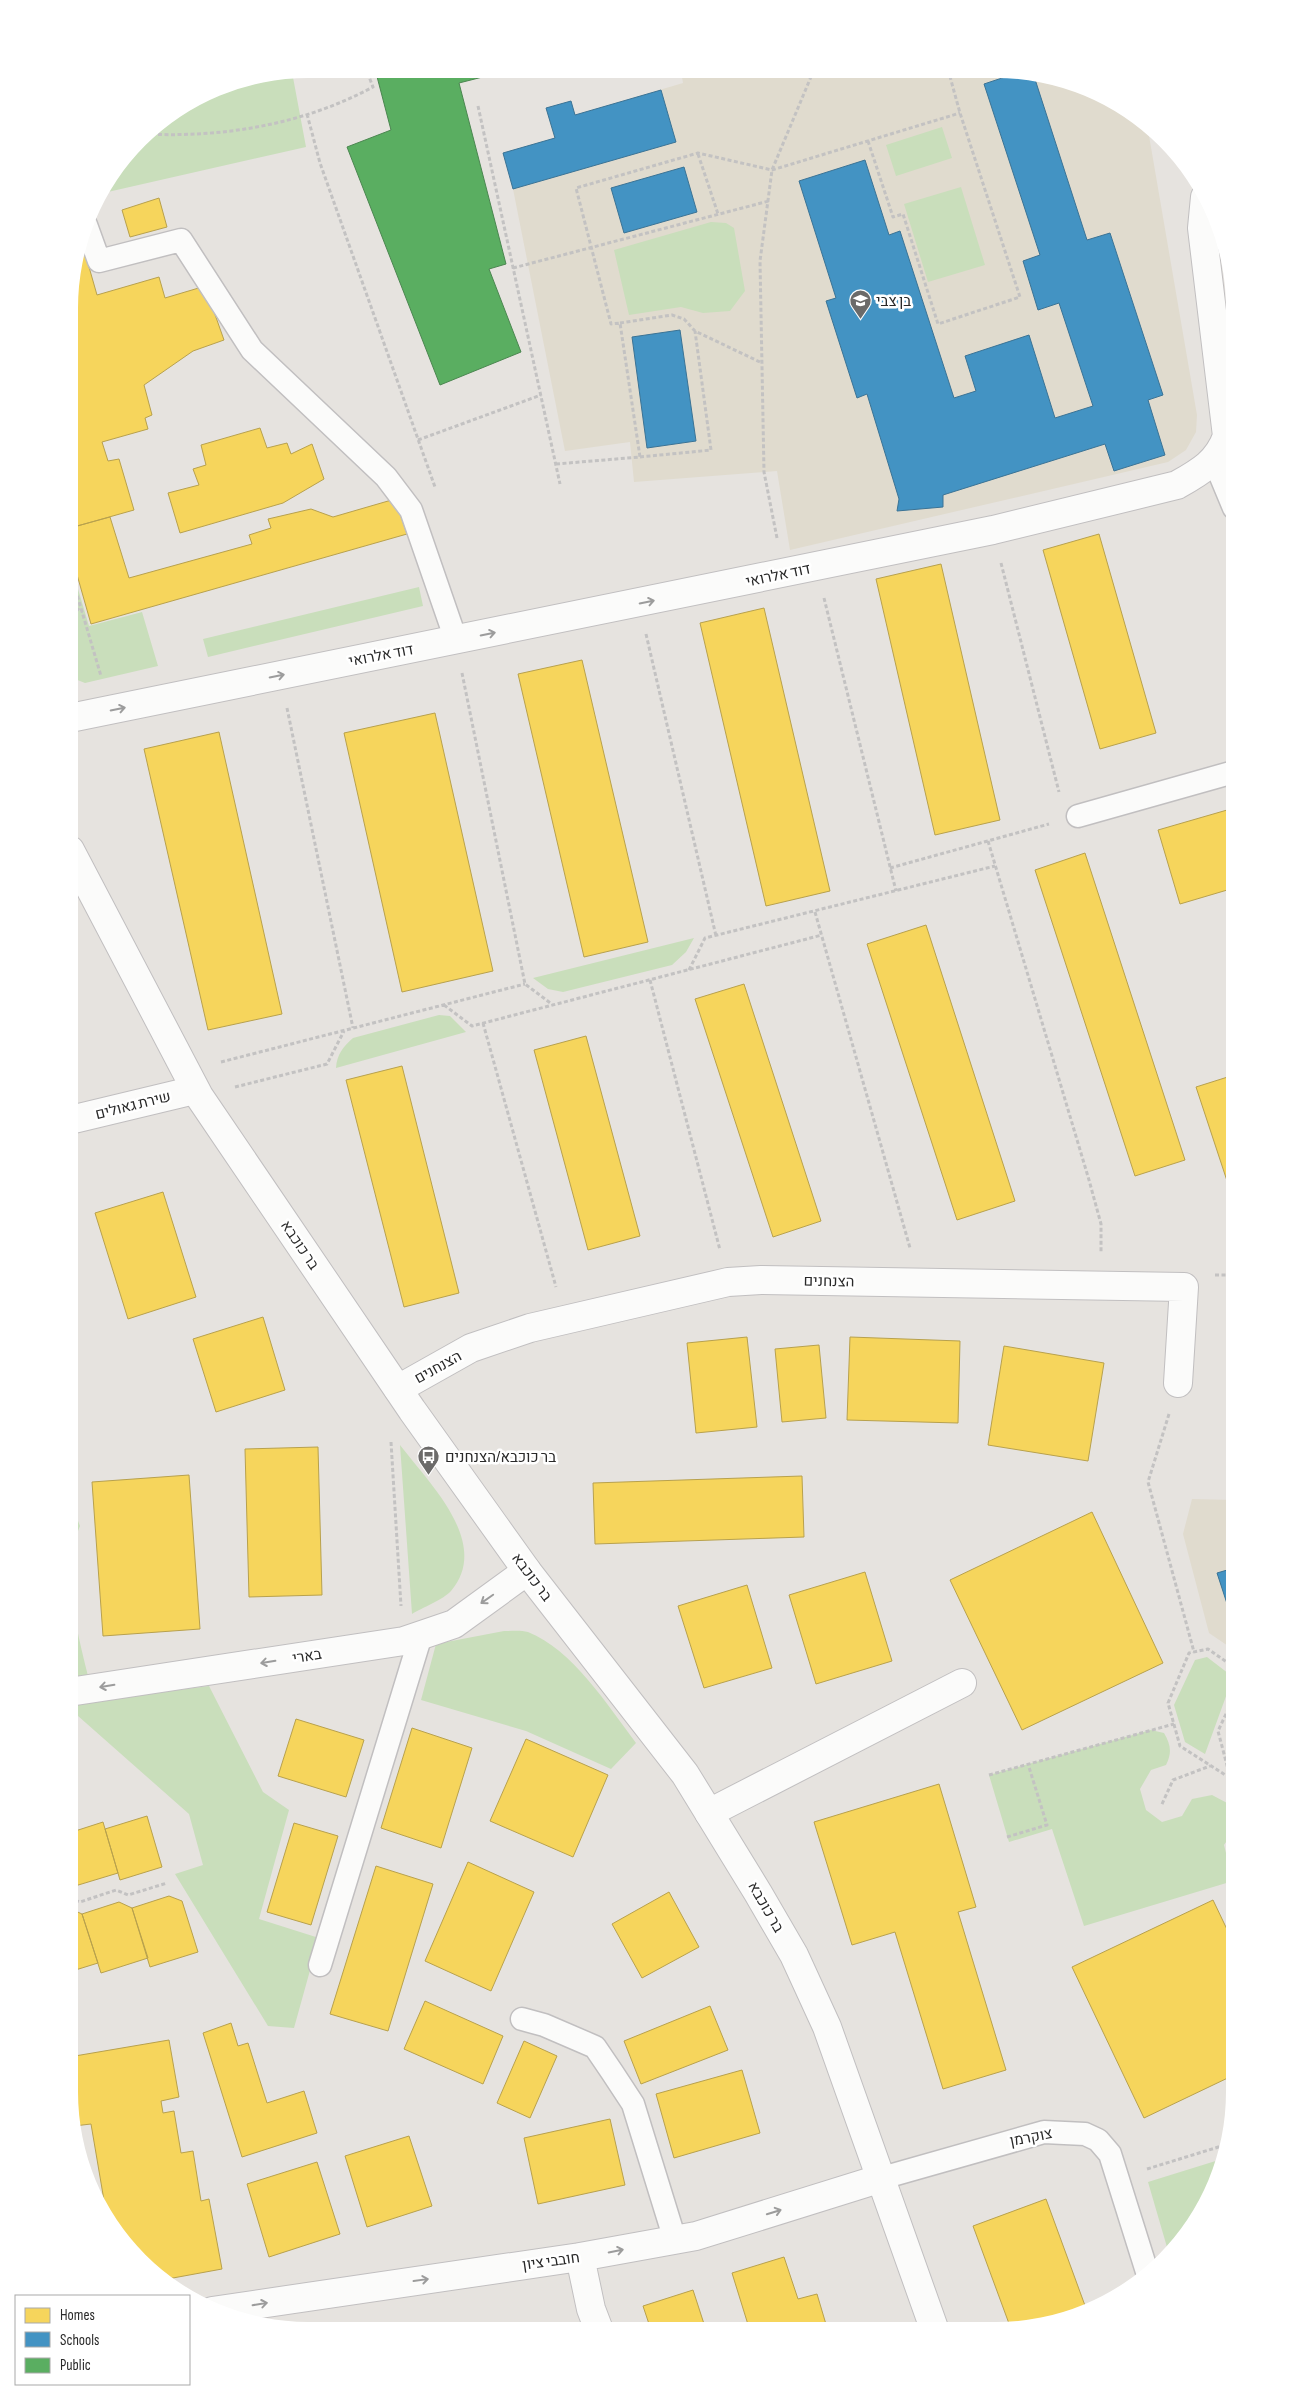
<svg xmlns="http://www.w3.org/2000/svg" width="1303" height="2400" font-family="'Sofia Sans Condensed',Heebo,sans-serif">
<rect width="100%" height="100%" fill="#e6e3df"/>
<!-- education -->
<path fill="#e0dbce" d="M681,71l361,2 59,20 46,31 50,291 -1,17 -10,18 -18,12 -378,88 -13,-79 -143,11 -4,-40 -65,9 -52,-262 -10,-36 51,-15 -8,-30 25,-7 4,14 108,-32z
M1192,1499l42,1v150l-25,-17 -26,-99z"/>
<!-- green -->
<path fill="#c9debb" d="M292,72l14,75 -207,47 51,-66 66,-41z
M942,127l10,31 -56,18 -10,-31z
M961,187l24,78 -57,17 -24,-78z
M711,222l15,1 8,5 11,63 -15,20 -27,2 -22,-6 -52,8 -15,-65z
M70,562l19,64 53,-14 16,54 -73,17 -15,-6z
M419,587l4,19 -215,51 -5,-18z
M694,938l-8,14 -14,13 -109,27 -15,-3 -15,-11z
M439,1015l11,1 16,16 -130,36c1,-14 7,-21 17,-30z
M400,1445c28,37 92,98 51,146 -7,8 -29,17 -39,23z
M69,1498l11,28 -8,20 -3,22z
M69,1569c2,37 10,71 19,107l-19,3z
M504,1631c8,0 17,-1 24,1 44,17 80,74 108,111l-25,26 -85,-38 -105,-31 15,-56z
M1207,1657l26,20 -28,77 -20,-12 -11,-37 21,-45z
M209,1686l54,106 26,18 -30,109 60,19 -25,90 -26,-2 -93,-152 28,-9 -14,-51 -120,-106v-4z
M1151,1730l13,3c7,12 8,20 2,32l-15,5 -11,19 6,21 16,12 20,-6 10,-17 20,-4 17,9c6,20 7,24 -5,41l9,36 -149,45 -32,-97 -43,13 -20,-67z
M1222,2159c-8,35 -27,69 -53,95l-21,-72z"/>
<!-- homes -->
<path fill="#f6d55c" stroke="#b8a14d" d="M159,198l8,29 -37,10 -8,-27z
M83,246l14,49 62,-18 6,21 37,-11 10,19 12,34 -31,11 -49,34 8,30 -7,3 3,11 -46,13 6,19 11,-2 15,51 -64,18 1,-252 9,-29z
M260,428l7,20 20,-5 4,11 21,-10 12,35 -41,24 -103,30 -12,-40 31,-8 -6,-16 13,-4 -5,-20z
M395,499l12,35 -316,90 -21,-74v-22l40,-11 19,61 123,-34 -3,-9 22,-7 -3,-9 43,-10 22,8z
M1099,534l57,199 -56,16 -57,-199z
M941,564l59,256 -65,15 -59,-256z
M764,608l66,283 -64,15 -66,-283z
M582,660l66,282 -64,15 -66,-283z
M435,713l58,258 -91,21 -58,-259z
M219,732l63,282 -74,16 -64,-281z
M1234,808v80l-54,16 -22,-74z
M1085,853l100,307 -50,16 -100,-306z
M926,925l89,276 -58,19 -90,-276z
M744,984l77,237 -48,16 -78,-238z
M586,1036l54,200 -52,14 -54,-200z
M402,1066l57,227 -55,14 -58,-227z
M1234,1075v127l-38,-115z
M163,1192l33,105 -68,22 -33,-106z
M263,1317l22,73 -69,22 -23,-73z
M747,1337l10,90 -61,6 -9,-90z
M850,1337l110,4 -2,82 -111,-3z
M819,1345l7,73 -44,4 -7,-73z
M1004,1346l100,17 -16,98 -100,-16z
M318,1447l4,148 -73,2 -4,-148z
M189,1475l11,154 -97,7 -11,-154z
M802,1476l2,61 -209,7 -2,-61z
M1092,1512l71,151 -141,67 -72,-150z
M865,1572l27,89 -76,23 -27,-89z
M747,1585l25,83 -68,20 -26,-82z
M296,1719l68,21 -18,57 -68,-21z
M412,1728l60,20 -31,100 -60,-20z
M526,1739l82,36 -35,82 -83,-36z
M939,1784l37,123 -18,5 48,158 -63,19 -48,-157 -43,13 -38,-123z
M147,1816l15,51 -42,13 -15,-51z
M103,1822l15,51 -43,13 -6,-21v-32z
M294,1823l44,13 -27,89 -44,-13z
M468,1862l66,30 -43,99 -66,-30z
M69,1866l4,13 -4,1z
M376,1866l57,18 -45,147 -58,-17z
M669,1892l30,55 -57,31 -30,-54z
M169,1896l13,5 16,51 -48,15 -18,-59z
M1213,1900l21,44v131l-90,43 -72,-151z
M119,1902l13,6 16,50 -47,15 -19,-59z
M69,1908l13,6 16,49 -29,9z
M425,2001l78,35 -20,48 -79,-35z
M710,2006l18,44 -87,34 -17,-43z
M231,2023l7,23 10,-3 19,60 37,-12 13,42 -75,24 -39,-124z
M169,2040l10,57 -18,4 2,12 11,-2 7,42 12,-2 8,50 8,-2 13,70 -60,11 -12,-8 -38,-43h3l-2,-12 -6,1 -16,-94 -17,2 -5,-33v-36z
M524,2041l33,15 -27,62 -33,-15z
M742,2070l18,63 -86,25 -18,-64z
M610,2119l15,66 -87,19 -14,-66z
M409,2136l23,70 -65,21 -22,-71z
M317,2162l23,72 -71,23 -22,-73z
M1046,2199l41,112 -14,8 -62,10 -38,-103z
M784,2257l14,42 19,-5 11,37h-78l-18,-58z
M693,2290l13,40h-55l-8,-24z
M731,2324l2,6h-21z"/>
<!-- schools -->
<path fill="#4393c3" stroke="#3b7395" d="M1017,73h16l54,167 23,-7 53,162 -15,5 17,55 -51,16 -9,-27 -162,51v12l-46,4 2,-12 -32,-105 -10,4 -31,-97 10,-3 -37,-117 66,-21 24,75 11,-4 54,167 22,-7 -11,-35 64,-21 26,83 38,-12 -34,-103 -21,7 -15,-49 17,-6 -56,-171z
M661,90l15,52 -163,47 -10,-36 52,-15 -9,-30 25,-7 4,14z
M684,167l13,45 -73,21 -13,-45z
M680,330l16,111 -49,7 -15,-111z
M1234,1568v57l-17,-52z"/>
<!-- public -->
<path fill="#5aae61" stroke="#4b8650" d="M375,69l135,1 -51,13 47,181 -17,5 32,83 -81,33 -93,-238 44,-17z"/>
<g fill="none" stroke-linecap="round" stroke-linejoin="round">
<defs>
<path id="lane" d="M86,225l13,36 82,-21 71,110 134,127 25,33 45,130
M1214,460l20,48
M1078,816l156,-44
M320,1965l101,-330
M522,2019l22,6 51,22 17,25 21,32 42,136
M882,2178l162,-46 41,2 13,6 12,14 38,121"/>
<path id="street" d="M70,718l923,-188 184,-45c23,-13 41,-23 50,-49l-25,-208 3,-31
M70,1120l125,-30
M398,1389l73,-41 59,-20 198,-46 33,-2 423,7 -6,96
M69,1692l335,-51 50,-17 73,-53
M709,1813l253,-130
M580,2257l11,52 8,21
M212,2311l368,-54 116,-21 186,-58"/>
<path id="secondary" d="M70,850l129,246 213,314 115,161 158,203 73,119 36,62 33,72 108,304"/>
</defs>
<!-- lane casing -->
<use href="#lane" stroke="#c1bfc0" stroke-width="25"/>
<!-- street casing -->
<use href="#street" stroke="#c1bfc0" stroke-width="30"/>
<!-- secondary casing -->
<use href="#secondary" stroke="#c1bfc0" stroke-width="30"/>
<!-- path -->
<path stroke="#c3c2c2" stroke-width="3" stroke-dasharray="4 2.5" stroke-linecap="butt" d="M478,106l82,378
M307,114l13,49 115,324
M145,134c79,4 159,-10 228,-47l-7,-18
M868,141l25,76 10,-3 35,110 82,-27 -60,-184 -11,-40
M698,154l20,60
M513,268l256,-67
M620,323l52,-8 12,4 11,12 67,32
M418,440l123,-45
M640,457l71,-7 -16,-119
M556,464l84,-7 -20,-134 -9,1 -35,-136 122,-35 74,17 188,-57
M777,538l-13,-66 -4,-211 12,-91 41,-98
M1001,563l58,229
M70,571l31,105
M824,598l72,293
M70,605l13,7
M646,634l70,302
M462,673l63,311 28,21
M287,708l66,320
M988,841l101,339 12,44v28
M890,868l159,-44
M815,912l95,336
M689,970l16,-32 290,-72
M650,980l70,270
M444,1005l28,21 350,-91
M483,1023l73,264
M221,1062l304,-78
M235,1087l92,-23 17,-33
M1215,1275h19
M1169,1414l-21,68 46,170
M391,1442l10,164
M989,1775l185,-51
M1230,1778l-50,-32 -12,-43 21,-50 19,-4 26,18
M1234,1792l-16,-61 16,-34
M1162,1804l11,-24 37,-14
M1007,1837l40,-12 -19,-61
M69,1898l11,4 36,-12 12,5 39,-12
M1147,2169l78,-24"/>
<!-- lane -->
<use href="#lane" stroke="#fbfbfa" stroke-width="22"/>
<!-- street -->
<use href="#street" stroke="#fbfbfa" stroke-width="28"/>
<!-- secondary -->
<use href="#secondary" stroke="#fbfbfa" stroke-width="28"/>
</g>
<!-- one-way arrows -->
<defs><path id="oneway-shaft" d="M-6 0H5M1.5-3L5.5 0L1.5 3" fill="none" stroke-width="1.6" stroke-linecap="round" stroke-linejoin="round" transform="scale(1.25)"/></defs>
<g stroke="#9c9c9c">
<use href="#oneway-shaft" transform="translate(647 602) rotate(-11)"/>
<use href="#oneway-shaft" transform="translate(488 634) rotate(-11)"/>
<use href="#oneway-shaft" transform="translate(277 676) rotate(-11)"/>
<use href="#oneway-shaft" transform="translate(118 709) rotate(-11)"/>
<use href="#oneway-shaft" transform="translate(487 1599) rotate(145)"/>
<use href="#oneway-shaft" transform="translate(268 1662) rotate(171)"/>
<use href="#oneway-shaft" transform="translate(107 1686) rotate(171)"/>
<use href="#oneway-shaft" transform="translate(774 2212) rotate(-17)"/>
<use href="#oneway-shaft" transform="translate(616 2251) rotate(-11)"/>
<use href="#oneway-shaft" transform="translate(421 2280) rotate(-8)"/>
<use href="#oneway-shaft" transform="translate(260 2304) rotate(-9)"/>
</g>
<!-- icons -->
<defs>
<symbol id="school-pin" viewBox="-11 -11 22 30"><path d="M0 17L-7.5 6A9.5 9.5 0 1 1 7.5 6Z" fill="#6b6a69" stroke="#fff"/><path d="M0-5L7-2L0 1L-7-2ZM-4 1L0 2.5L4 1V4Q0 6-4 4Z" fill="#fff"/></symbol>
<symbol id="bus-pin" viewBox="-11 -11 22 30"><path d="M0 17L-7.5 6A9.5 9.5 0 1 1 7.5 6Z" fill="#6b6a69" stroke="#fff"/><path d="M-5-6H5V4H4V6H2V4H-2V6H-4V4H-5ZM-3.5-4V0h7V-4ZM-3.5 1.2v1.5H-2V1.2ZM2 1.2v1.5H3.5V1.2Z" fill="#fff"/></symbol>
</defs>
<g fill-rule="evenodd">
<use href="#school-pin" x="848" y="288" width="25" height="34"/>
<use href="#bus-pin" x="416" y="1444" width="25" height="34"/>
</g>
<g text-anchor="middle" stroke-width="5" stroke-linejoin="round" paint-order="stroke">
<!-- poi labels -->
<g font-size="15" fill="#292929" stroke="#fff" text-anchor="start">
<text x="876" y="306">בן צבי</text>
<text x="445" y="1462">בר כוכבא/הצנחנים</text>
</g>
<!-- street labels -->
<g font-size="15" fill="#292929" stroke="#fff">
<text transform="translate(778 575) rotate(-12)" y="5">דוד אלרואי</text>
<text transform="translate(381 655) rotate(-11)" y="5">דוד אלרואי</text>
<text transform="translate(133 1105) rotate(-14)" y="5">שירת גאולים</text>
<text transform="translate(300 1245) rotate(56)" y="5">בר כוכבא</text>
<text transform="translate(829 1281) rotate(1)" y="5">הצנחנים</text>
<text transform="translate(438 1367) rotate(-29)" y="5">הצנחנים</text>
<text transform="translate(532 1577) rotate(53)" y="5">בר כוכבא</text>
<text transform="translate(307 1656) rotate(-9)" y="5">בארי</text>
<text transform="translate(766 1907) rotate(60)" y="5">בר כוכבא</text>
<text transform="translate(1031 2137) rotate(-11)" y="5">צוקרמן</text>
<text transform="translate(551 2261) rotate(-8)" y="5">חובבי ציון</text>
</g>
</g>
<!-- crop -->
<path d="M0 0H1303V2400H0ZM308 78H996A230 230 0 0 1 1226 308V2092A230 230 0 0 1 996 2322H308A230 230 0 0 1 78 2092V308A230 230 0 0 1 308 78Z" fill="#fff" fill-rule="evenodd"/>
<!-- legend -->
<rect x="15" y="2295" width="175" height="90" fill="#ffffff" stroke="#a9a9a9"/>
<rect x="25" y="2308" width="25" height="15" fill="#f6d55c" stroke="#a9a9a9"/>
<text x="60" y="2320" font-size="15" fill="#292929">Homes</text>
<rect x="25" y="2332" width="25" height="15" fill="#4393c3" stroke="#a9a9a9"/>
<text x="60" y="2345" font-size="15" fill="#292929">Schools</text>
<rect x="25" y="2358" width="25" height="15" fill="#5aae61" stroke="#a9a9a9"/>
<text x="60" y="2370" font-size="15" fill="#292929">Public</text>
</svg>
